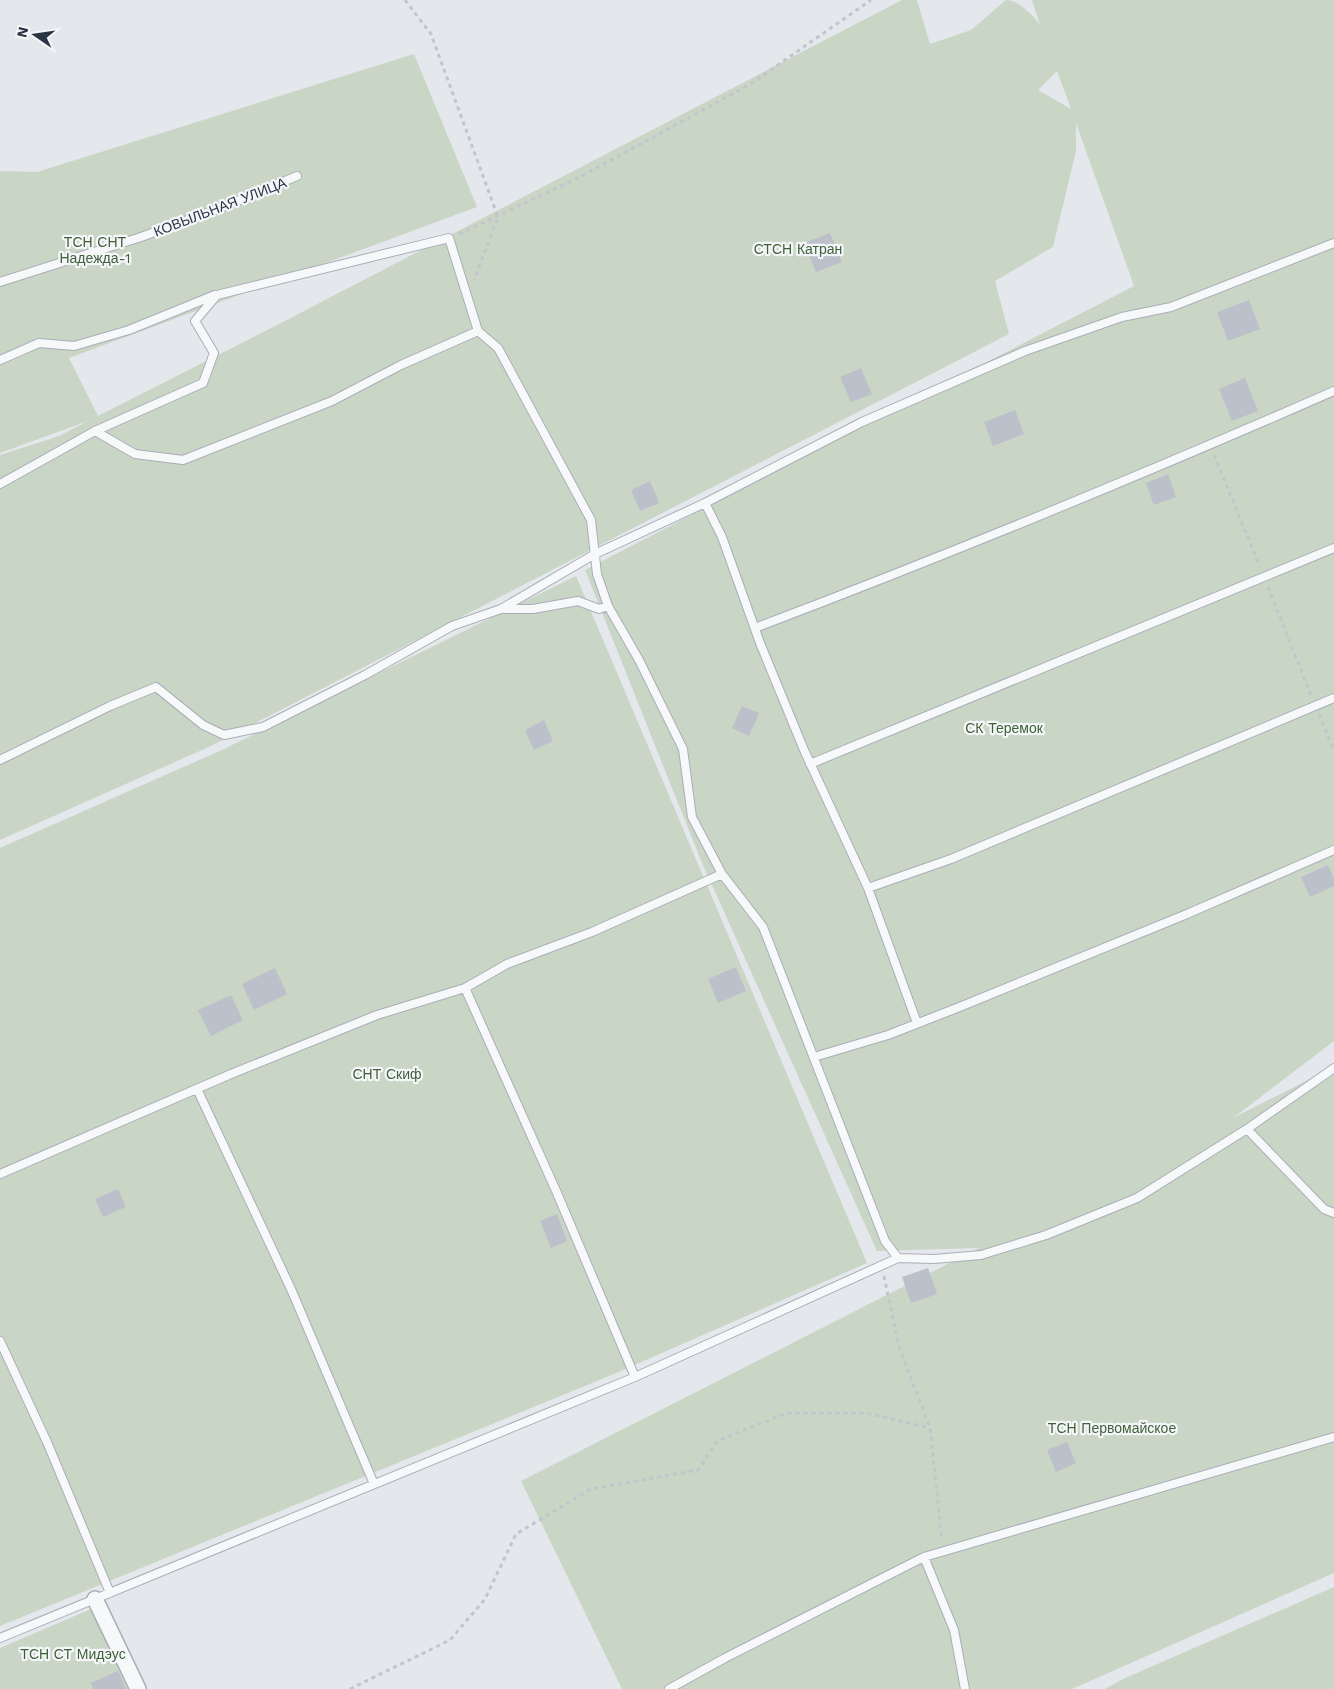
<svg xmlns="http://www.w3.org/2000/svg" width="1334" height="1689" font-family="'Work Sans',sans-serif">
<rect width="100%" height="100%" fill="#e4e7ec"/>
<!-- green -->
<path fill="#c9d6c5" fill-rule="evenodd" d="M902,0h15l13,44 41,-14 35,-30c12,0 27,15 34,25l-8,-25h302v1041l-101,77 101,-51v506l-262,116h-450l-101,-208 458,-233 -102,3 -175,-388 -117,-293 549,-284 -58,-163v28l-23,96 -58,34 14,53 -798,412 -211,94v-385l59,-19 29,-15 -88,32v-282l37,1 377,-118 63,153 -408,151 29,58 183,-93zM1057,71l14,38 -33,-19z
M576,576l291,687 -253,111 -614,252v-778l222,-98z
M1334,1587v102h-229l18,-10z
M91,1609l37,80h-128v-41z"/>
<!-- building -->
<path fill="#bbc0ca" d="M830,233l12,29 -26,10 -12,-29z
M1249,300l11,29 -32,12 -11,-29z
M861,368l11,26 -21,8 -11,-25z
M1245,378l13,33 -26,10 -13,-32z
M1015,410l9,24 -31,12 -9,-24z
M1168,474l8,23 -22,8 -8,-22z
M650,481l9,22 -19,8 -9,-21z
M742,706l17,7 -10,23 -17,-8z
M544,720l9,21 -19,9 -9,-20z
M1328,865l6,14v7l-24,11 -9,-20z
M736,967l10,24 -28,12 -10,-24z
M275,968l12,26 -33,16 -12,-26z
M231,995l12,25 -32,16 -13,-26z
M118,1189l8,18 -23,10 -8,-18z
M557,1214l10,27 -16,7 -11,-27z
M928,1268l9,26 -26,9 -9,-26z
M1067,1442l9,21 -20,9 -9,-22z
M118,1671l8,18h-33l-2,-6z"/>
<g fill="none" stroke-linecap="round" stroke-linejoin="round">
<defs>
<path id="service" d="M0,282l141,-45 82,-30 74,-31
M0,360l39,-17 35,3 55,-16 86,-35
M95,431l40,23 48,6 149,-59 69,-36 77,-34 20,17 93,172 6,54 11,32 31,54 44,89 9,68 30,57 41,53 122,314 13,17
M0,484l95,-53 108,-48 11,-30 -19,-32 22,-26 232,-57 29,93
M705,503l17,34 38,106 44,107 64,138 49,135
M501,609l94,-55 110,-51 157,-81 163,-71 97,-34 49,-10 163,-64
M755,628c195,-74 387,-153 579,-237
M0,760l110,-54 46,-19 47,38 21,10 39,-8 102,-52 87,-49 49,-17h32l45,-8 21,8 9,-3
M810,764l524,-216
M868,888l83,-29 383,-161
M465,988l92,205 78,184
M814,1057l74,-22 69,-27 230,-94 147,-64
M197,1089l94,200 83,195
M1247,1129l87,-61
M0,1174l231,-100 146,-59 88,-27 42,-24 85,-32 130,-58
M0,1341l47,101 63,151
M924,1557l30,73 11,59
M0,1638l635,-261 263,-119 36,1 47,-4 65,-20 91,-37 110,-69 77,80 10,4
M669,1689l56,-31 199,-101 410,-120"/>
<path id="minor" d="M95,1599l43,90"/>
</defs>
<!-- service casing -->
<use href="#service" stroke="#a9aeb7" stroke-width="10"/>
<!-- minor casing -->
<use href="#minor" stroke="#a9aeb7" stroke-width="18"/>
<!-- path -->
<path stroke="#c2c5cb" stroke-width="3" stroke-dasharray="4 4" stroke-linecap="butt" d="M405,0l26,34 67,183 -24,63
M459,234l119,-56 171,-93 122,-85
M1214,455l46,112
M1268,587l43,108
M1319,714l15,37
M884,1276l15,71 31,81 12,113
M350,1689l100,-49 35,-41 31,-65 75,-45 107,-19 19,-29 70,-28h79l64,15"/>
<!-- service -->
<use href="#service" stroke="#f7f8fa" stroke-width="8"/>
<!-- minor -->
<use href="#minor" stroke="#f7f8fa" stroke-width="15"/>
</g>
<g text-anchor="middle" stroke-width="4.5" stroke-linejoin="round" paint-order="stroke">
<!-- street labels -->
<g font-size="14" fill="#2b3445" stroke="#f4f6f9">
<text transform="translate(220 207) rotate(-21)" y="5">КОВЫЛЬНАЯ УЛИЦА</text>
</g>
<!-- park labels -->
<g font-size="14" fill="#3f6138" stroke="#f4f6f9">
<text x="95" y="247">ТСН СНТ<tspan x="95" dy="16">Надежда-1</tspan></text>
<text x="798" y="254">СТСН Катран</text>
<text x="1004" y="733">СК Теремок</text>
<text x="387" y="1079">СНТ Скиф</text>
<text x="1112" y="1433">ТСН Первомайское</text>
<text x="73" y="1659">ТСН СТ Мидэус</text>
</g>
</g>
<!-- north arrow -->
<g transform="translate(35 35) rotate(283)" stroke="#f4f6f9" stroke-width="4" paint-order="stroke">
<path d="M0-4L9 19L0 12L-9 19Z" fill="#2b3445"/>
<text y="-8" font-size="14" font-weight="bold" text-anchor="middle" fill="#2b3445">N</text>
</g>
</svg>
